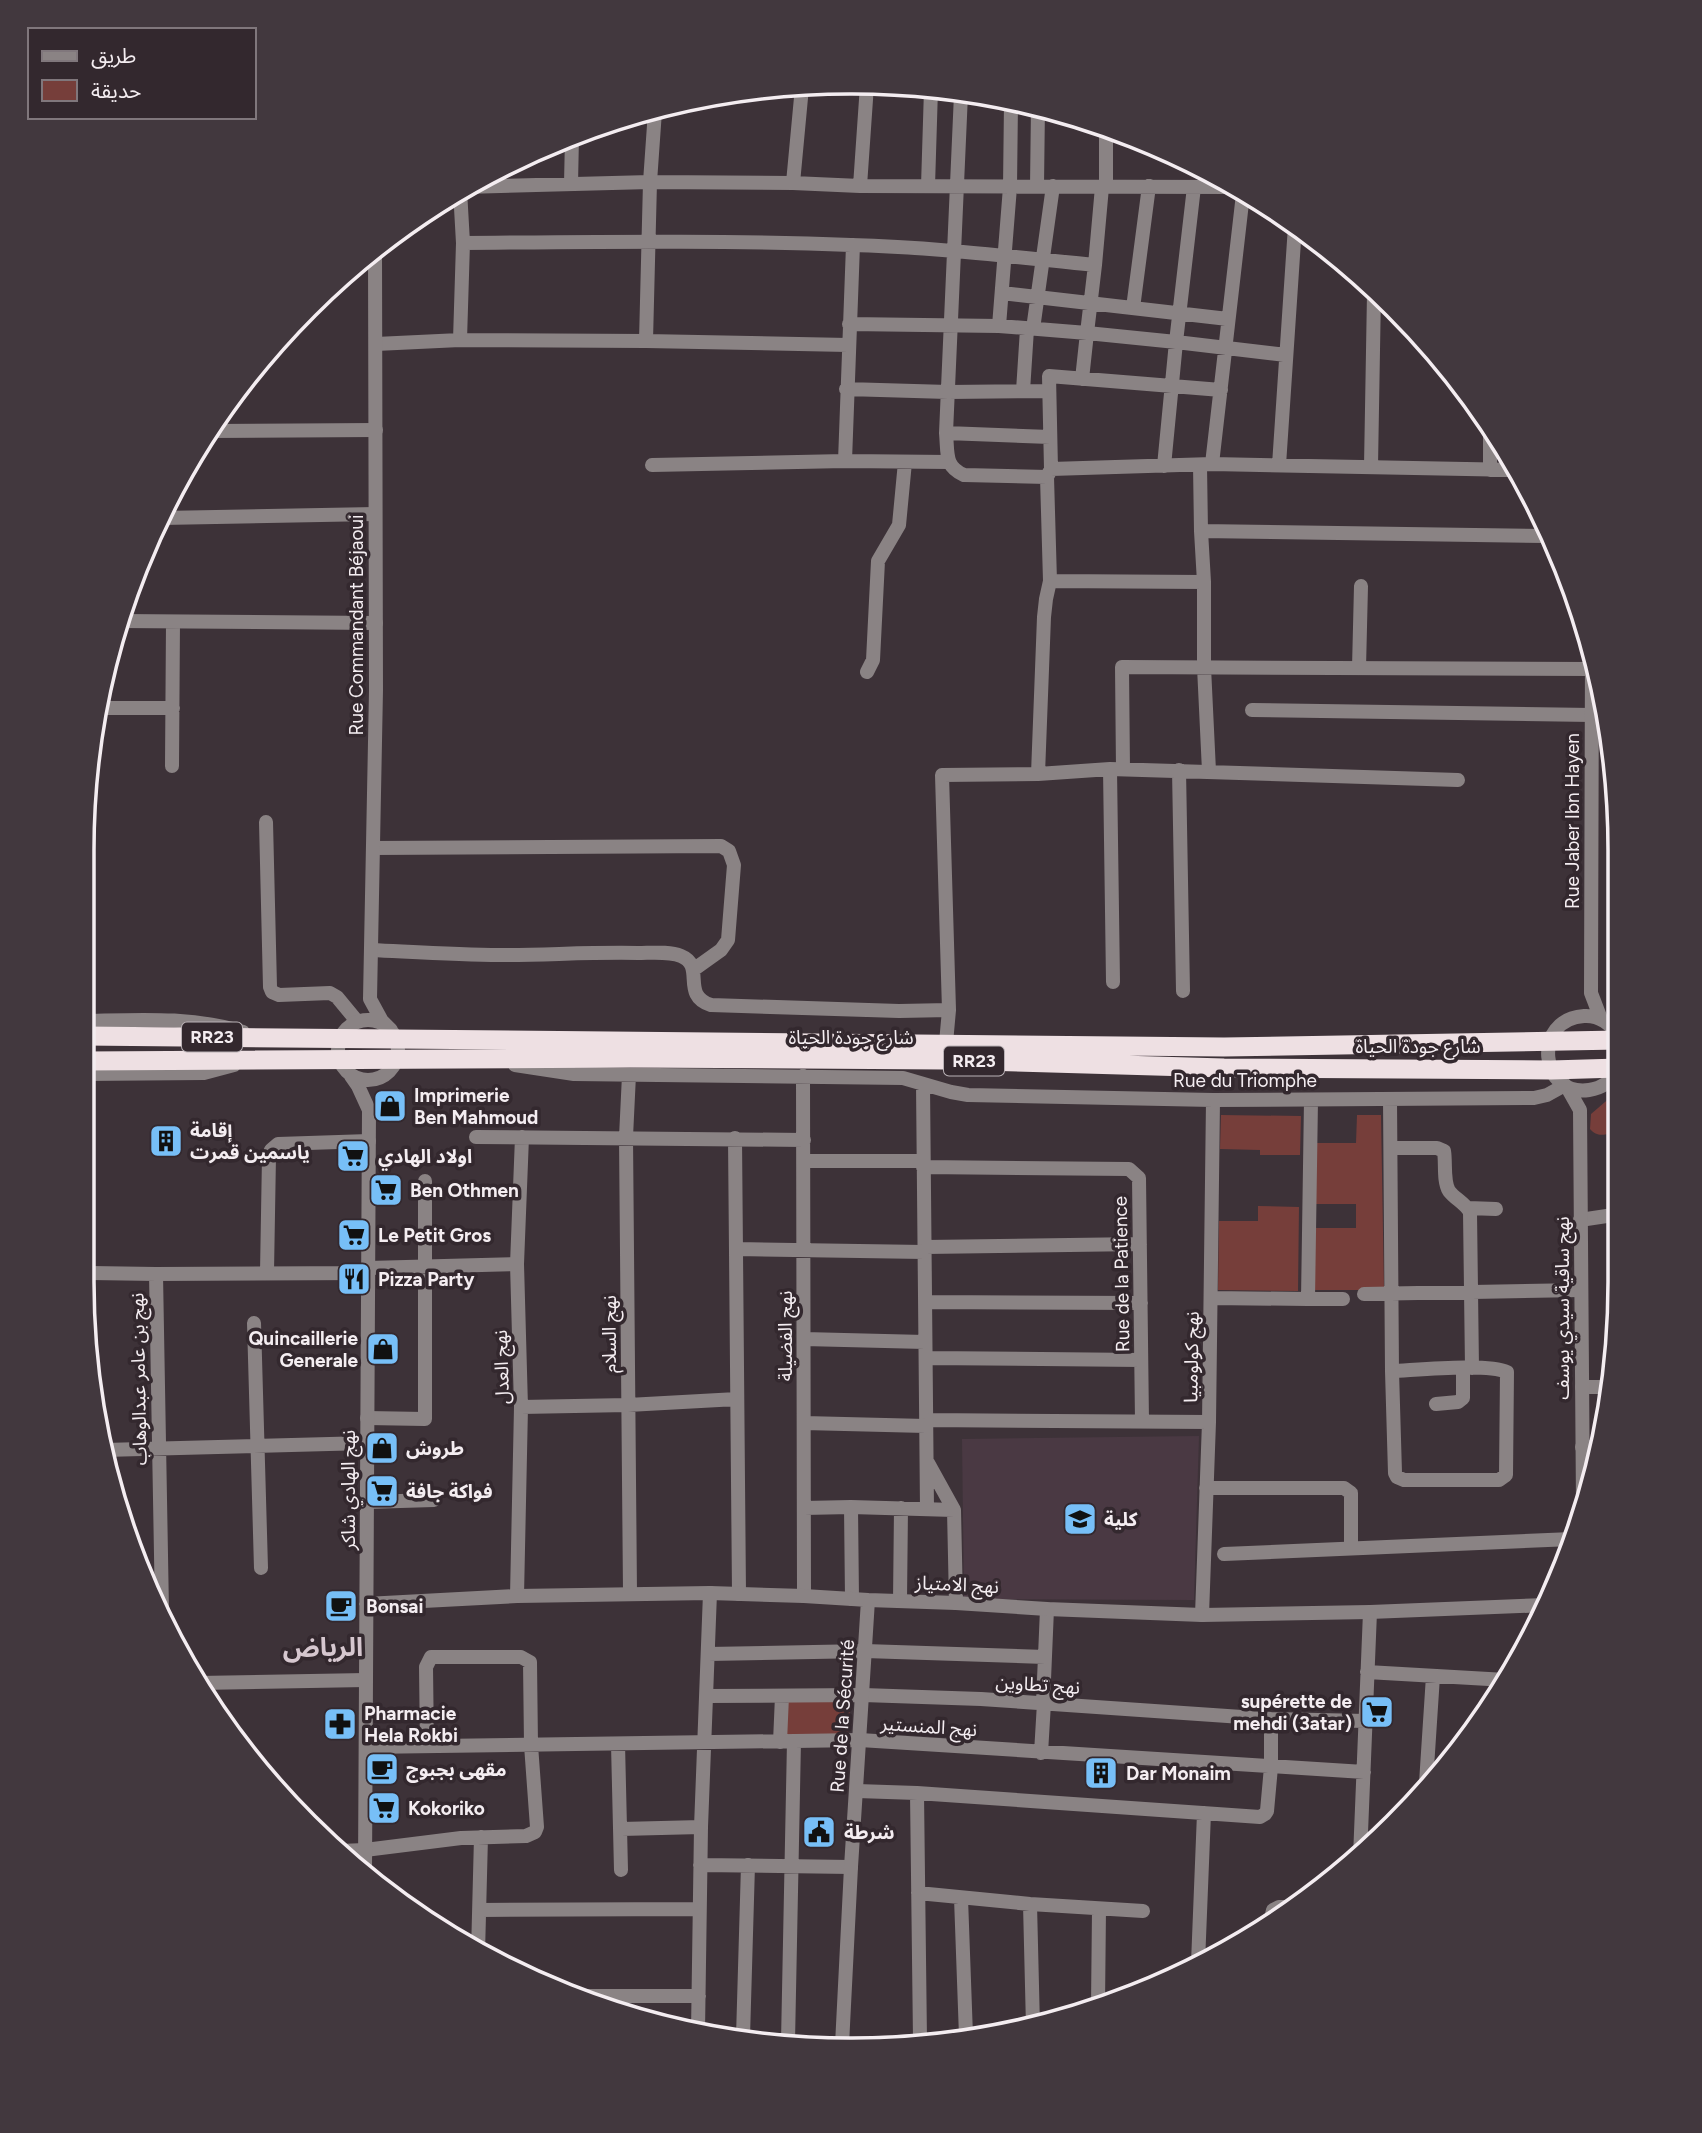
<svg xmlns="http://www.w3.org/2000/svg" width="1702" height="2133" font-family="Figtree,'Noto Sans Arabic',sans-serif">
<rect width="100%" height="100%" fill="#3d3238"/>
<!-- built -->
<path fill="#4a3943" d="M1199,1436l-5,164 -230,-1 -2,-160z"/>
<!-- green -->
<path fill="#763e3a" d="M1619,1090v47l-5,2 -2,-6c-9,2 -15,4 -22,-4l1,-15z
M1221,1115l80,1 -1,39h-40v-5l-40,-1z
M1357,1115h24l3,175h-69v-62h41v-24h-41l1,-61h40z
M1258,1206l41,1 -1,84 -80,-1 1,-69h39z
M788,1701h63l-3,33 -63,3z"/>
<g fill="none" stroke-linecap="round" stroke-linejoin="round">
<!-- minor -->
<path stroke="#8a8384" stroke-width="14" d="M961,94l-15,339c2,20 -2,33 18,42l83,2
M793,183l9,-96
M571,184l1,-47
M860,186l7,-101
M928,186l3,-97
M1037,186l1,-80
M1106,186v-56
M464,187l186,-5 143,1 67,3 372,1
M1102,187l-7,78 -8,68 89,9 -12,124
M1194,187l-18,155 110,13
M463,243c129,-1 259,-3 388,2 82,2 163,12 244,20
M1002,293l226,26
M1133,308l16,-122
M849,324l150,2 88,7 -5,46
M999,326l11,-139 1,-85
M1033,329l20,-143
M460,340l186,1 202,4
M646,341l4,-159 5,-71
M376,344l84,-4 3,-97 -3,-53
M846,389l102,3 101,-1
M1023,391l4,-62
M1490,429v41
M211,431l165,-1
M946,433l104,4
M845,461l8,-216
M1212,464l31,-270
M652,465l193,-4 104,1
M1279,465l16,-239
M1371,466l3,-173
M1051,469l161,-5 306,6
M162,518l213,-4
M1201,531l344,5
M1050,581l154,1 -3,-51 -1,-66
M1204,582v85l5,104
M120,621l256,2
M1359,668l2,-82
M867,672l6,-12 5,-99 21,-36 6,-63
M102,708h71
M1252,710l340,5
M172,766l1,-144
M1110,769l3,213
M1123,769l-1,-102 470,2
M1179,770l4,221
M1038,774l6,-157 2,-18 4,-18 -3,-104 4,-8 -2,-93 172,14
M266,822l4,165 2,5 7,3 51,-2 7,4 19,23
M373,848l348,-2 8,5 5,14 -6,75 -7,10 -28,20
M372,950c42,2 85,5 128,5 46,0 92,-3 138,-2 13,0 31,-2 43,3 25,10 -1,39 30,49l188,6 50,-1
M83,1021c54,-1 108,-5 160,11
M946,1043l3,-33 -7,-235 96,-1 72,-5 348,11
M515,1065l59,9 329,4 48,14 17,3 245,5 321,-2 13,-3 18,-10
M83,1074l121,-1 30,-8
M629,1075l-3,62 4,456
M803,1076l1,520
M923,1084l4,424
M1390,1099l2,272c24,-1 96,-8 115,1l-1,103 -7,5h-95l-7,-3 -2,-4 -3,-102
M476,1137l328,3
M735,1138l4,456
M1392,1148h45l7,3c2,12 -1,30 5,40 6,8 16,12 21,21l2,156
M804,1161h119
M923,1167l206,2 10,9 3,243
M1468,1208l28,1
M1580,1220l40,-6
M925,1247l215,-3
M737,1249l187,3
M368,1268l149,-4
M267,1272l2,-116 2,-6 7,-6 91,-3
M91,1273l65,1
M1364,1294l217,-4
M1211,1298l97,1 3,-199
M1308,1299h35
M925,1302l216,1
M254,1323l7,245
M804,1339l121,3
M926,1358l215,2
M1582,1387h27
M1436,1404l22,-2 5,-4v-30
M521,1407l107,-2 109,-6
M367,1418l58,1v-238
M926,1420l283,2
M804,1423l122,3
M1582,1447h19
M104,1450l263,-7
M928,1463l26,47
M1206,1488h138l7,5v55
M367,1502l67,-2
M851,1507l1,92
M804,1508l47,-1 103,3 2,93
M1224,1554l348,-15
M517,1596l4,-189 -4,-143 5,-127
M900,1601l1,-93
M162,1611l-6,-337 212,-1
M1202,1615l7,-193 4,-322
M708,1654l157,-3 180,6
M1367,1672l139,8
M198,1683l168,-3
M707,1696l156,-1 118,4 290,20 95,2
M1043,1703l4,-94
M780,1742l2,-46
M618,1744l3,126
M366,1747l494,-7 504,32
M1041,1753l3,-50
M1426,1783l7,-107
M857,1791l60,2 343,24 5,-3 2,-3 4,-44v-48
M917,1793l3,247
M621,1829l80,-2
M340,1851l25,-1 96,-12 65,-2 9,-4 2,-5 -6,-82 -1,-83 -9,-5h-90l-5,10 1,79
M1360,1857l10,-245
M700,1865l151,2
M918,1893l112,11 113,7
M961,1898l5,138
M1030,1904l3,123
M480,1910l219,-1
M1270,1923l3,-13 6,-3h13
M478,1953l3,-116
M1198,1963l6,-150
M583,1996h116
M1098,2005l1,-96
M698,2031l3,-204 9,-234
M743,2037l5,-172
M788,2042l6,-301
M842,2045l93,-5"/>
<!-- tertiary -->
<path stroke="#8a8384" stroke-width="14" d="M375,251l1,439 -6,309 12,22 9,9
M1592,649l-1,344 10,26
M338 1050a30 30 0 1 1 60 0a30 30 0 1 1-60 0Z
M1619,1038c-7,-14 -20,-23 -35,-22 -52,3 -45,81 5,74 14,-2 23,-9 30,-21
M351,1076l7,10 11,24 -4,760
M1567,1087l13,23 3,395
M366,1604l151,-8 193,-3 94,3 64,4 88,3 91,6 155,6 168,-3 176,-7
M820,2047l22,-2 9,-178 17,-267"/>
<!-- trunk -->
<path stroke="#eee0e3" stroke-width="19" d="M83,1036l1141,11 395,-7
M83,1061l547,-3 315,2 279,8 327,2 68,-2"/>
</g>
<!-- icons -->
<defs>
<symbol id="shop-square" viewBox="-11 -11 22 22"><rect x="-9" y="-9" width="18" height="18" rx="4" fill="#77bff7" stroke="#33282e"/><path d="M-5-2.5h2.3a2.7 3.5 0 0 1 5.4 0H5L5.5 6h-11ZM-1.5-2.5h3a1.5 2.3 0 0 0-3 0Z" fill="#111"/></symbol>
<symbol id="building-square" viewBox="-11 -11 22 22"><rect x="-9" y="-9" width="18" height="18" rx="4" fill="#77bff7" stroke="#33282e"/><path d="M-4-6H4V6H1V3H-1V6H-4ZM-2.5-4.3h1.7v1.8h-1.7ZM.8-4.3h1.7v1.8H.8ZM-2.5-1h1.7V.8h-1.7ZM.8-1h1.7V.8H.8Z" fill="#111"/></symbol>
<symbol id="supermarket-square" viewBox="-11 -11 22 22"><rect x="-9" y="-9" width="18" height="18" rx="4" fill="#77bff7" stroke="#33282e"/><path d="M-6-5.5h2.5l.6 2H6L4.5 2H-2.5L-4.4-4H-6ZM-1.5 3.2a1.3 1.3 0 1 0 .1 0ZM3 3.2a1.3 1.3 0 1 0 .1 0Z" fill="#111"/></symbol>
<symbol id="restaurant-square" viewBox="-11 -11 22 22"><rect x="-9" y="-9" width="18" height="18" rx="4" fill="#77bff7" stroke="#33282e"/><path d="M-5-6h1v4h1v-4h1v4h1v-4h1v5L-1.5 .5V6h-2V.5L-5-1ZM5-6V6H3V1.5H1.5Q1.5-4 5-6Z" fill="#111"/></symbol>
<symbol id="university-square" viewBox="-11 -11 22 22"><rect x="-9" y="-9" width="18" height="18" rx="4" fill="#77bff7" stroke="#33282e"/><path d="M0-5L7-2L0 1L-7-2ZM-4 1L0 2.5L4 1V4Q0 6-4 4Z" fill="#111"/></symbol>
<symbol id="cafe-square" viewBox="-11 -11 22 22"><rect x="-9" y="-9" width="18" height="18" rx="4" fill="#77bff7" stroke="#33282e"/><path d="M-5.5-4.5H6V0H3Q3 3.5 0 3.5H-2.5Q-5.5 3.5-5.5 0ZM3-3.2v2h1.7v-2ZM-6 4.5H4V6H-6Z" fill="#111"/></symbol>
<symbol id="pharmacy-square" viewBox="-11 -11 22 22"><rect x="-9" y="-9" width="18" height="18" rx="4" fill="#77bff7" stroke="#33282e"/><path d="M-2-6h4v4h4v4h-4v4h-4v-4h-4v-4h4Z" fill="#111"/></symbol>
<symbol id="civic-square" viewBox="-11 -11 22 22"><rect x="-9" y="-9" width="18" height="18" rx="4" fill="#77bff7" stroke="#33282e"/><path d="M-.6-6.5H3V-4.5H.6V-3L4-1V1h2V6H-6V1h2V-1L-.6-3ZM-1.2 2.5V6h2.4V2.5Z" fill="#111"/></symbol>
</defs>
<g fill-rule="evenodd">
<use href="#shop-square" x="371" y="1087" width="38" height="38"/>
<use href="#building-square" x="147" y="1122" width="38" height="38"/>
<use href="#supermarket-square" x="334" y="1137" width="38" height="38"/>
<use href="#supermarket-square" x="367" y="1171" width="38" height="38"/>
<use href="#supermarket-square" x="335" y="1216" width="38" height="38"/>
<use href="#restaurant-square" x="335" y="1260" width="38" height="38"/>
<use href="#shop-square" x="364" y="1330" width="38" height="38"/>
<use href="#shop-square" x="363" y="1429" width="38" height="38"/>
<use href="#supermarket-square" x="363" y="1472" width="38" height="38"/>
<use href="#university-square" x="1061" y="1500" width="38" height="38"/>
<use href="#cafe-square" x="322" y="1587" width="38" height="38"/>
<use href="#supermarket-square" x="1358" y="1693" width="38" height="38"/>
<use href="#pharmacy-square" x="321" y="1705" width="38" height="38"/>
<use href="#cafe-square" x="363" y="1750" width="38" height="38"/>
<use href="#building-square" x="1082" y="1754" width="38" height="38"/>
<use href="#supermarket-square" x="365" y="1789" width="38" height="38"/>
<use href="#civic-square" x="800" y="1813" width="38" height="38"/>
</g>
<g text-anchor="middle" stroke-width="7" stroke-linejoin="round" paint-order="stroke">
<!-- shield labels -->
<g fill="#33282e" stroke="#bab2b6" stroke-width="2">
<rect x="182" y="1022.5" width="60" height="29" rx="5"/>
<rect x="944" y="1046.5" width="60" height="29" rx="5"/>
</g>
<g font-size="18" font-weight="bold" fill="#f4edf1">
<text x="212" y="1043">RR23</text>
<text x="974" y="1067">RR23</text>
</g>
<!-- street labels -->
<g font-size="19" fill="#f4edf1" stroke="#33282e">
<text transform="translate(356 625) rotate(-90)" y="7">Rue Commandant Béjaoui</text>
<text transform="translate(1572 821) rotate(-90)" y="7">Rue Jaber Ibn Hayen</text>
<text x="851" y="1044">شارع جودة الحياة</text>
<text x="1418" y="1053">شارع جودة الحياة</text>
<text x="1245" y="1087">Rue du Triomphe</text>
<text transform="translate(1121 1274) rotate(-91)" y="7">Rue de la Patience</text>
<text transform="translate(1562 1308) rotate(-90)" y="7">نهج ساقية سيدي يوسف</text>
<text transform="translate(609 1334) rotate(-90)" y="7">نهج السلام</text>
<text transform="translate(785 1336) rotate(-90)" y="7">نهج الفضيلة</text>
<text transform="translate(1191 1357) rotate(-89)" y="7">نهج كولومبيا</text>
<text transform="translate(501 1367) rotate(-92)" y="7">نهج العدل</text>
<text transform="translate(138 1379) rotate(-91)" y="7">نهج بن عامر عبدالوهاب</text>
<text transform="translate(348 1490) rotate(-90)" y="7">نهج الهادي شاكر</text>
<text transform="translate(957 1584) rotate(3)" y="7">نهج الامتياز</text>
<text transform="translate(1038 1684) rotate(4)" y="7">نهج تطاوين</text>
<text transform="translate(842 1716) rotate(-86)" y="7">Rue de la Sécurité</text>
<text transform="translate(929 1726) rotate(4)" y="7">نهج المنستير</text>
</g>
<!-- poi labels -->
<g font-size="19" font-weight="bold" fill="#f4edf1" stroke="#33282e" text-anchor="start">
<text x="414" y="1102">Imprimerie<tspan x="414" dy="22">Ben Mahmoud</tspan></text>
<text x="190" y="1137">إقامة<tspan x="190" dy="22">ياسمين قمرت</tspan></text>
<text x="378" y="1163">اولاد الهادي</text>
<text x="410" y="1197">Ben Othmen</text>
<text x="378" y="1242">Le Petit Gros</text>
<text x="378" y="1286">Pizza Party</text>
<text x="358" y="1345" text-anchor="end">Quincaillerie<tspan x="358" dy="22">Generale</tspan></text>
<text x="406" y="1455">طروش</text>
<text x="406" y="1498">فواكة جافة</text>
<text x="1104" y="1526">كلية</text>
<text x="366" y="1613">Bonsai</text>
<text x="1352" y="1708" text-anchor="end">supérette de<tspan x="1352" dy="22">mehdi (3atar)</tspan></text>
<text x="364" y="1720">Pharmacie<tspan x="364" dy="22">Hela Rokbi</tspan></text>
<text x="406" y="1776">مقهى بجبوج</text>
<text x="1126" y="1780">Dar Monaim</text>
<text x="408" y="1815">Kokoriko</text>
<text x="844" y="1839">شرطة</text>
</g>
<!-- district labels -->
<g font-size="26" font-weight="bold" fill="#d6c7cf" stroke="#33282e">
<text x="323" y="1656">الرياض</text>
</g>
</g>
<!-- crop -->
<path d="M0 0H1702V2133H0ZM850 94H852A756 756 0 0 1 1608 850V1282A756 756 0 0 1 852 2038H850A756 756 0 0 1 94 1282V850A756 756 0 0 1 850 94Z" fill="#42383e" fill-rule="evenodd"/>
<path fill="none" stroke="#f4edf1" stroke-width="3.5" d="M850 94H852A756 756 0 0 1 1608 850V1282A756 756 0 0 1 852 2038H850A756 756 0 0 1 94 1282V850A756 756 0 0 1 850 94Z"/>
<!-- legend -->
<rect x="28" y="28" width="228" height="91" fill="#33282e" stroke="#80777c" stroke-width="2"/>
<rect x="42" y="51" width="35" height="10" fill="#8a8384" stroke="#80777c" stroke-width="2"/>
<text x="91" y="63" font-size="21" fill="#f4edf1">طريق</text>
<rect x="42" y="80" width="35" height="21" fill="#763e3a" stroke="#80777c" stroke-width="2"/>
<text x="91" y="98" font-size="21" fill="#f4edf1">حديقة</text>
</svg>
